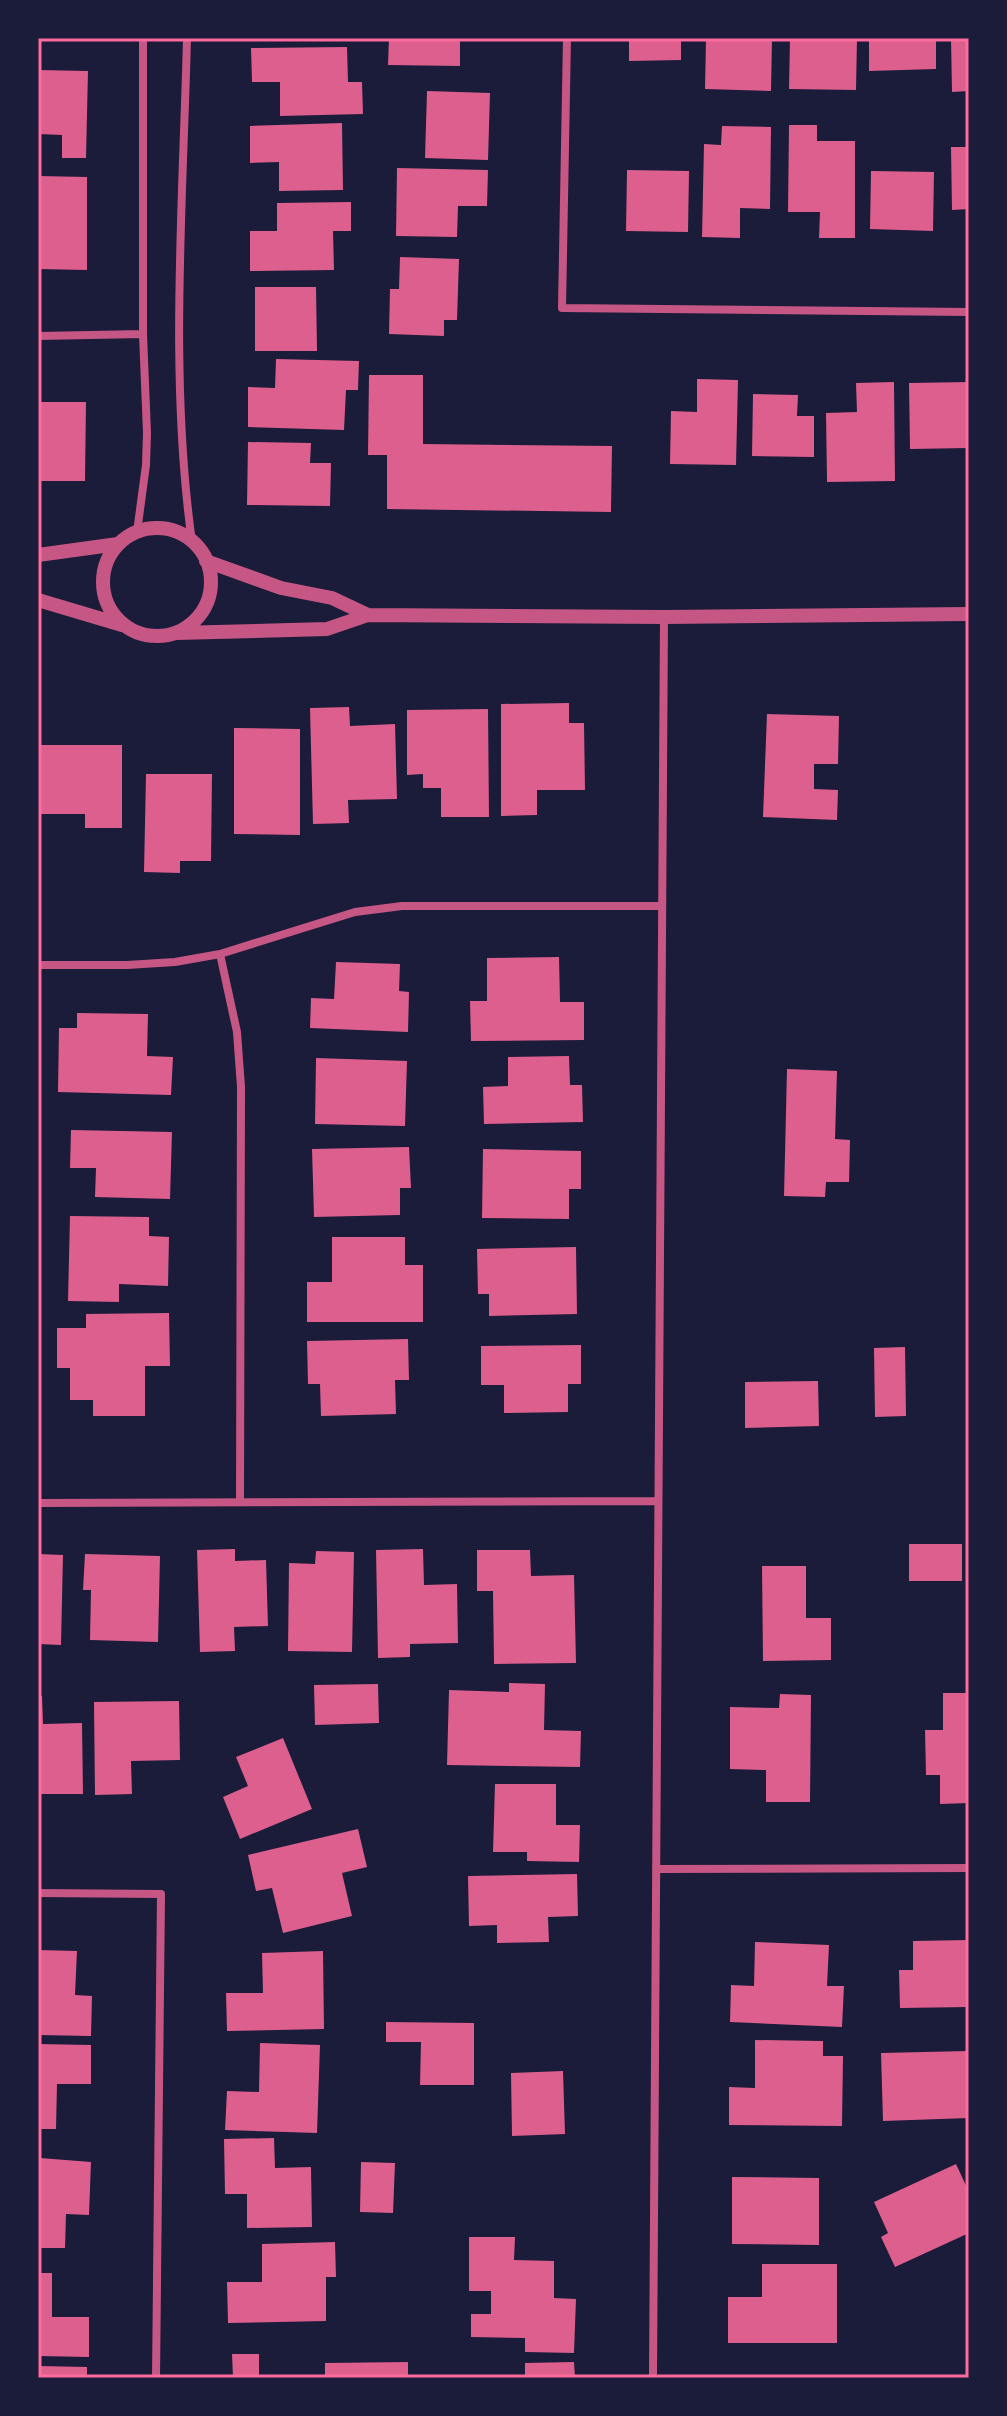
<svg xmlns="http://www.w3.org/2000/svg" width="1007" height="2416" font-family="Arial,sans-serif">
<rect width="100%" height="100%" fill="#1b1b3a"/>
<!-- building -->
<path fill="#dd5f8e" d="M389,38h71v28l-72,-1z
M629,38h52v22l-52,1z
M706,38h66l-1,53 -66,-2z
M790,38h67l-1,52 -67,-1z
M869,38h67v31l-67,2z
M951,38h18v53l-17,1z
M347,47l1,35h14l1,32 -83,2v-34h-28l-1,-34z
M38,70l50,1 -2,87h-24v-23l-24,-1z
M427,91l63,2 -2,67 -63,-2z
M342,123l1,67 -64,1v-29l-29,1v-37z
M789,125h28v16h38v97h-36l1,-26h-32z
M722,126l49,1 -1,82 -30,-1v30l-38,-1 2,-93 17,1z
M951,147h18v62l-17,1z
M397,168l91,2 -1,36h-29l-1,31 -61,-1z
M627,170l62,1 -1,61 -62,-1z
M871,171l63,1 -1,59 -63,-2z
M38,176l49,1v93l-49,-1z
M351,202v29h-18l1,39 -84,1v-40h27v-28z
M400,257l59,2 -2,61h-13v16l-55,-2 1,-45h9z
M255,287h61l1,64h-62z
M276,359l83,2 -1,29h-12l-2,40 -96,-3v-40l27,1z
M369,375h54v69l189,2 -1,66 -224,-3v-54h-19z
M697,379l41,1 -2,85 -66,-1 1,-53 26,1z
M894,382l1,99 -68,1 -1,-69 31,-1 -1,-29z
M969,382v66l-59,1 -1,-66z
M753,394l45,1 -1,21h17v41l-62,-1z
M38,402h48l-1,79h-47z
M248,442l63,1 -1,20h21l-1,43 -83,-1z
M569,703v20h15l1,67h-48v25l-36,1v-112z
M349,707l1,19 45,-2 2,75 -49,1 1,23 -36,1 -3,-116z
M488,709l1,108h-48v-29h-18v-14l-16,1v-65z
M767,714l72,2 -1,48h-24v25l24,1 -1,30 -74,-3z
M234,728l66,1v106l-66,-1z
M38,745h84v83h-37v-14h-47z
M146,774h66l-1,87h-31v12l-36,-1z
M559,957l1,45h24v38l-113,1 -1,-40h17v-43z
M336,962l64,2 -1,27 10,1 -1,40 -98,-4 1,-30 23,1z
M77,1013l71,1 -1,42 26,1 -2,38 -113,-3 1,-64h18z
M569,1056l1,29h12l1,37 -99,2 -1,-37 25,-1v-29z
M316,1058l91,3 -2,65 -90,-2z
M787,1069l50,2 -2,68 15,1 -1,42h-23l-1,15 -41,-1z
M71,1130l101,2 -2,67 -75,-2 1,-29h-26z
M409,1147l2,41h-11v27l-86,2 -2,-68z
M483,1149l98,2v38h-12v30l-87,-1z
M70,1216l79,1v19l20,1 -1,49 -49,-2v18l-51,-1z
M332,1237h73v28h18v57h-116v-40h25z
M576,1247l1,67 -88,2v-22h-11l-1,-45z
M169,1313l1,53h-25v50h-52v-16h-23v-32h-13v-40h29v-14z
M408,1339l1,41h-14l1,34 -75,2 -1,-32h-12l-1,-43z
M581,1345v39h-13v28l-64,1v-28h-23v-39z
M905,1347l1,69 -31,1 -1,-69z
M818,1381l1,45 -74,2v-46z
M909,1544h53v37h-53z
M235,1549v12l31,-1 2,66 -34,1 1,24 -35,1 -3,-102z
M423,1549l1,36 33,-1 1,59 -48,1v13l-32,1 -2,-108z
M477,1550h53l1,26 43,-1 2,88 -82,1 -1,-73h-16z
M316,1551l38,1 -2,100 -64,-1 1,-88 26,1z
M38,1554l25,1 -2,90 -23,-1z
M85,1554l75,2 -2,86 -68,-2 1,-50h-8z
M762,1566h44v52h25v42l-68,1z
M509,1683l36,1 -1,46 37,1 -1,36 -133,-2 2,-75 60,2z
M378,1684l1,39 -64,2 -1,-40z
M943,1693h26v110l-29,1v-29h-14l-1,-45h18z
M780,1694l31,1 -1,107h-44v-32l-36,-1v-62l49,1z
M38,1696h4l1,28 39,-1 1,71h-45z
M179,1701l1,59 -49,1 1,33 -37,1 -1,-93z
M283,1738l29,71 -72,30 -17,-42 25,-11 -12,-29z
M495,1784h61v41h24l-1,37 -52,-1v-9h-34z
M358,1829l9,38 -25,6 10,43 -69,17 -11,-45 -16,3 -8,-36z
M577,1874l1,42 -30,1 1,25 -52,1v-18l-28,1 -1,-50z
M969,1940v67l-69,1 -1,-38h14v-29z
M755,1942l74,3 -2,41h17l-2,41 -112,-5 1,-37 23,1z
M38,1950l39,1 -2,44 17,1 -1,40 -53,-1z
M323,1951l1,78 -97,2 -1,-38h37l-1,-40z
M386,2022l88,1v62h-54l1,-43h-35z
M755,2040l68,1v15h20l-1,70 -113,-1v-38l26,1z
M260,2043l60,2 -3,88 -92,-3 2,-39 32,1z
M38,2044l53,1v39h-34l-1,45h-18z
M968,2051l1,67 -86,3 -2,-68z
M563,2071l2,63 -53,2 -1,-63z
M274,2138l1,30 36,-1 1,60 -65,1v-34h-22l-1,-55z
M40,2158l51,4 -2,53 -23,-1 -1,34h-27z
M361,2162l34,1 -2,50 -33,-1z
M956,2164l13,28v41l-74,34 -14,-30 7,-4 -14,-31z
M732,2177l87,1v67l-87,-1z
M469,2237h46l-1,23 40,1v37l22,1 -2,54 -49,-1v-14l-54,-1v-23h20v-23h-22z
M335,2242l1,35h-10v44l-98,2 -1,-41h35v-38z
M762,2264h75v79h-109v-46h34z
M38,2273h14v44h37v40l-51,-1z
M232,2354h27v24h-26z
M408,2362v16h-83v-15z
M574,2362l1,16h-50v-15z
M39,2366l48,1v11h-48z"/>
<g fill="none" stroke-linecap="round" stroke-linejoin="round">
<!-- minor -->
<path stroke="#c65784" stroke-width="8" d="M187,38c-4,165 -18,340 5,504
M567,38l-5,270 407,4
M38,336l105,-2
M137,532l9,-67 1,-32 -4,-99v-296
M220,954l17,78 4,55 -1,415
M38,965h89l48,-3 45,-8 135,-42 47,-6h260
M38,1503l620,-2
M656,1869l313,-1
M38,1893l123,1 -5,484
M653,2378l11,-1761"/>
<!-- tertiary -->
<path stroke="#c65784" stroke-width="14" d="M103 582a54 54 0 1 1 108 0a54 54 0 1 1-108 0Z
M38,555l80,-11
M206,561l75,27 51,10 36,17
M38,600l84,25
M176,633l151,-4 41,-14 296,2 305,-3"/>
</g>
<!-- border -->
<rect width="1007" height="2416" fill="none" stroke="#1b1b3a" stroke-width="80"/>
<rect x="40" y="40" width="927" height="2336" fill="none" stroke="#ff6b9d" stroke-width="3"/>
</svg>
